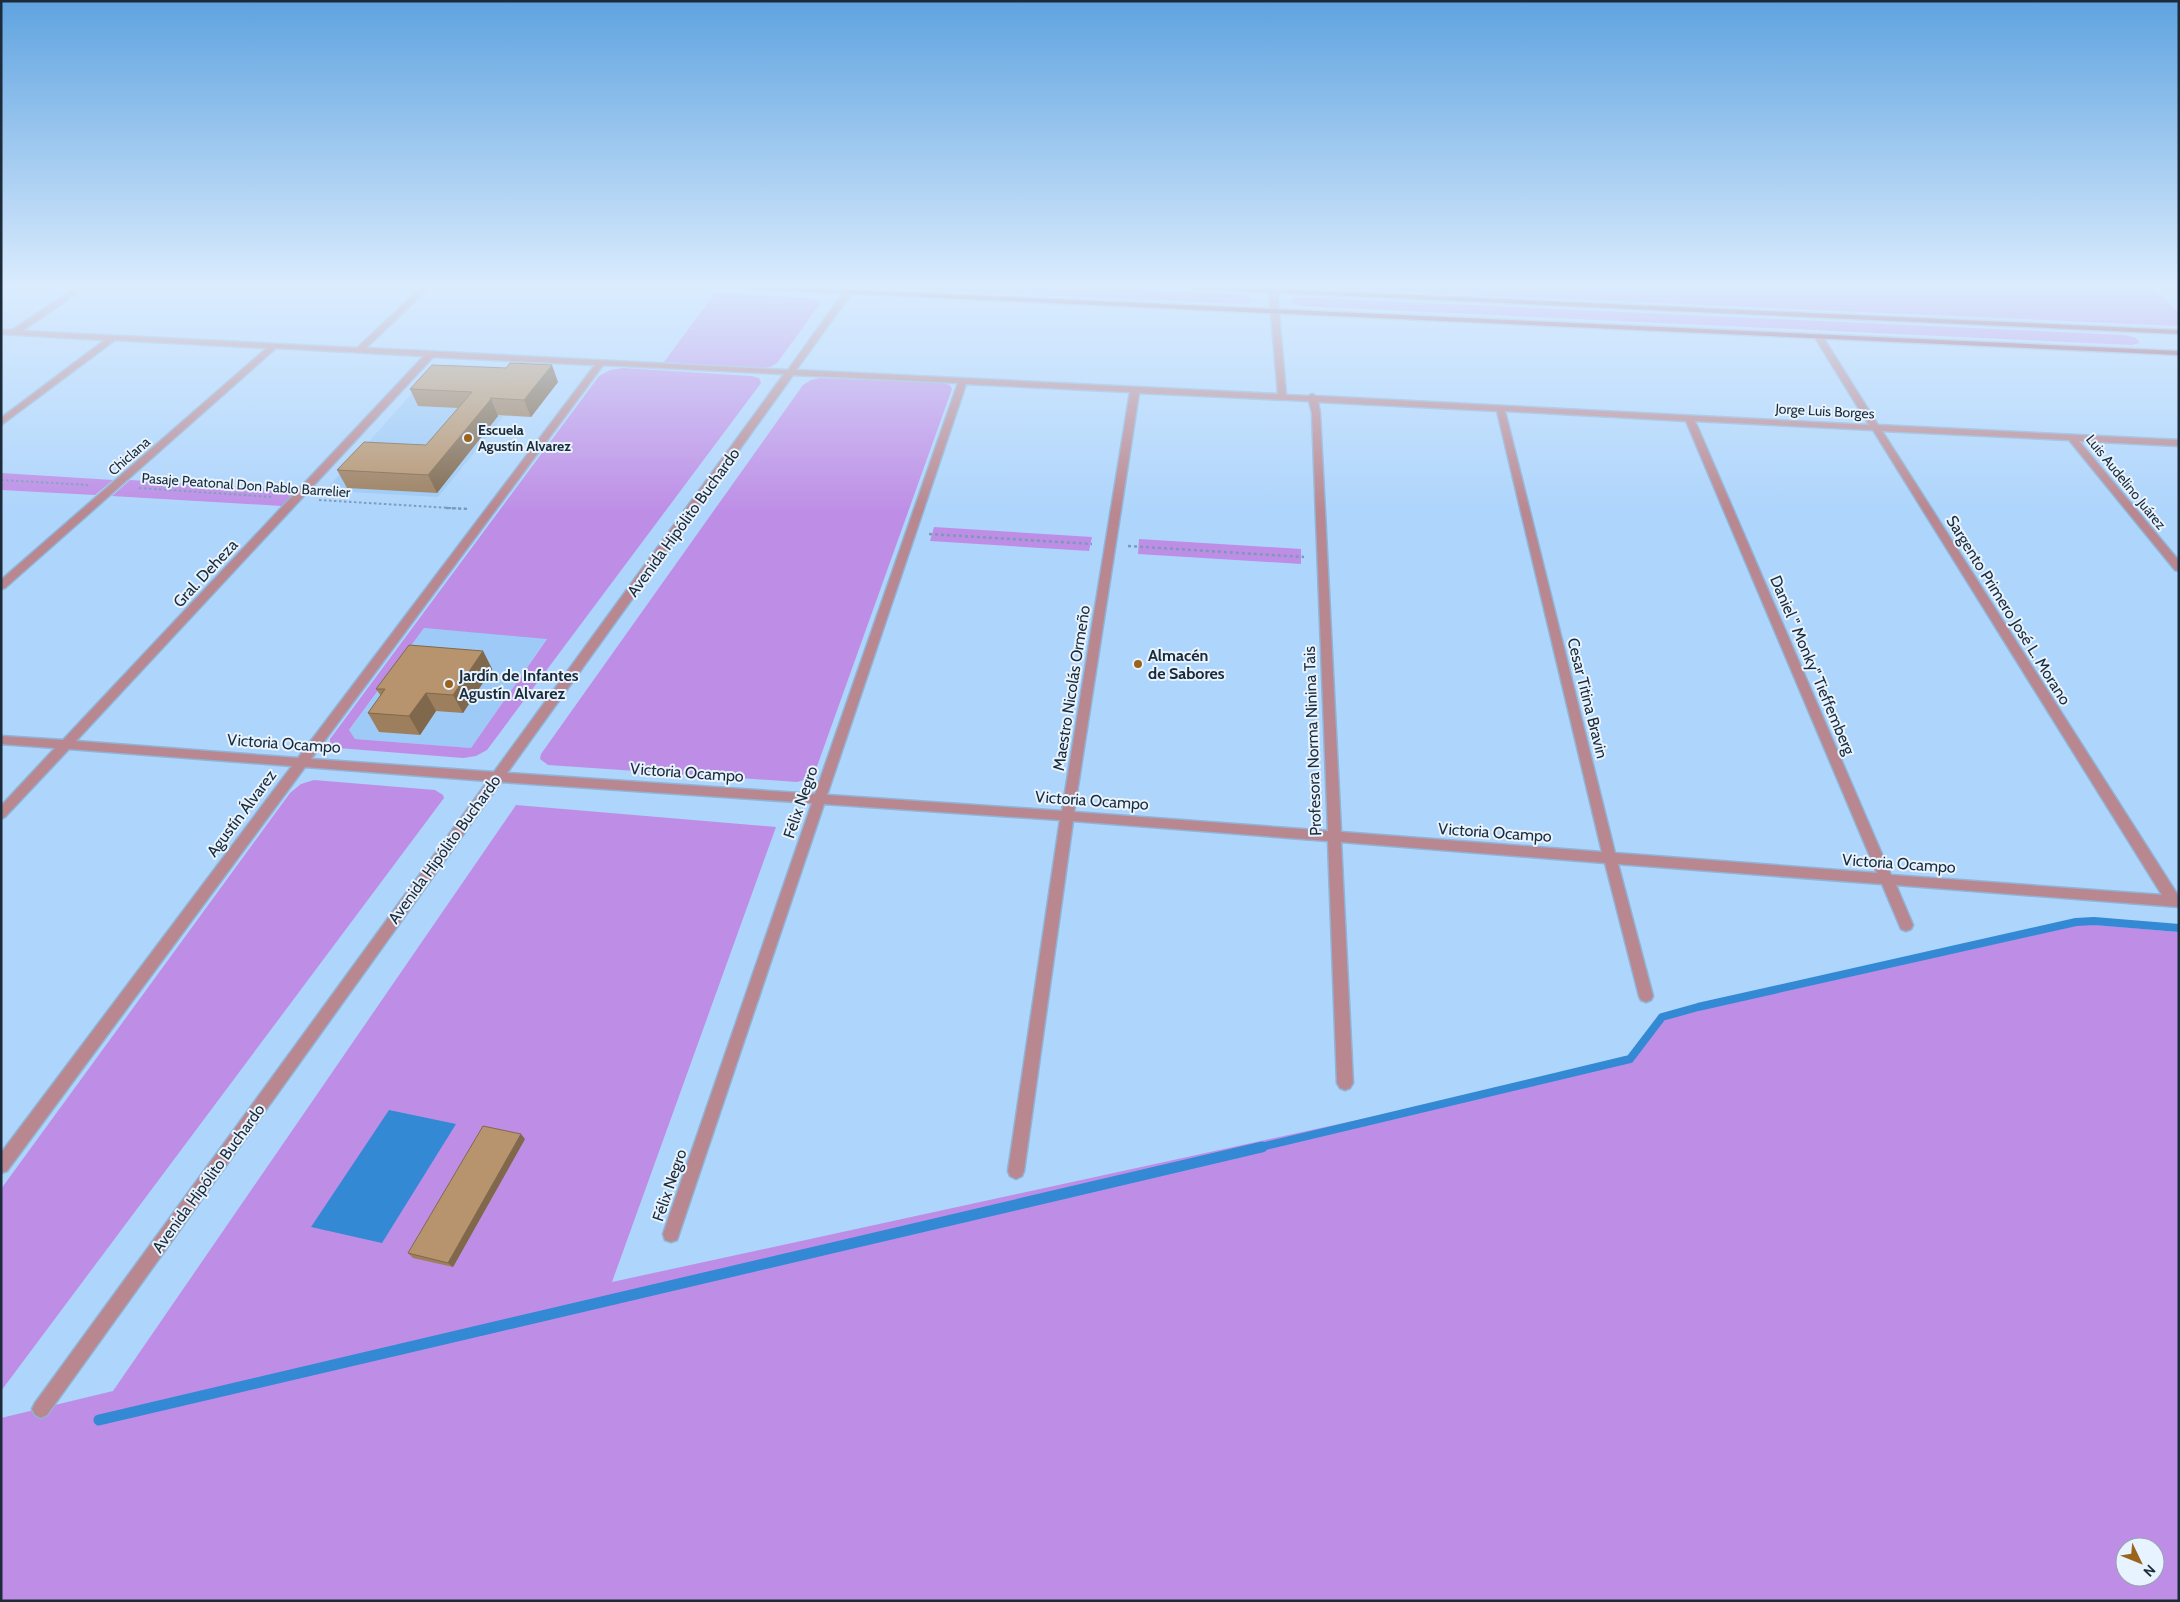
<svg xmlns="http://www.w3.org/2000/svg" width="2180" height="1602" font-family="Cabin,sans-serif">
<rect width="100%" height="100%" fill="#aed5fc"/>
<!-- built -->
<path fill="#9dcaf6" d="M450,364l68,4 -9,12 49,2 -27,35 -27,-1 -66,81 -105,-6 -3,-6 102,-114z
M424,628l123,10 -76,110 -116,-9 -6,-8z"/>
<!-- green -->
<path fill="#be8ee6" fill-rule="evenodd" d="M889,287h192l161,7 6,2 4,4 -2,3 -9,1 -354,-16z
M1299,287h853l27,26v13z
M715,293l94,5 7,2 4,4 -43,59 -7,4 -10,1 -96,-6z
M1295,297l830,38 11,3 4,5 -8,2 -830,-39 -10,-3 -2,-2z
M623,368l129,8 7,2 2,5 -274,367 -11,6 -13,2 -125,-10 -8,-3v-6l269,-363 11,-6zM424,628l123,11 -76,109 -116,-9 -6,-9z
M820,378l123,5 7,2 2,4 -137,383 -11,8 -7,2 -249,-17 -8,-6 1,-5 262,-369 8,-5z
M1,473l112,7 -18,15 -94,-5z
M130,480l167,10 -15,16 -170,-10z
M934,527l158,10 -3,14 -159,-10z
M1139,539l162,10v15l-163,-10z
M314,780l121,10 8,5 1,3 -443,593v-202l289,-396 11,-9z
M516,805l260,22 -164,455 998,-217 20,-6 32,-42 422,-93 95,8v669h-2178v-183l112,-27zM2125,1547h30v30h-30z"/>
<!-- water -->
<path fill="#3389d3" d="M389,1110l67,14 -74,119 -71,-16z"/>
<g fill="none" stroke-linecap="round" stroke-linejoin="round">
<!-- stream-far1 -->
<path stroke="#3389d3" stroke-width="8" d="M1257,1148l373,-89 32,-42 36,-10 378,-85 18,-1 85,7"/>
<!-- stream -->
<path stroke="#3389d3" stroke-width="11" d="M99,1420l1163,-273"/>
<defs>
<path id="minor" d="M77,287h9l-64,44 335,17 65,-61h8l-64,61 422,22 58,-81h3l4,2 -57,79 482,24 -9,-104 4,-2 4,2 9,105 22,1 4,-2 4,2 553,29 -55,-89 7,-2 57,91 301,15v6l-100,-5 100,120v10l-4,-1 -106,-130 -187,-9 297,466v10l-283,-22 17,40 -2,4 -5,2 -5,-2 -19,-45 -264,-20 35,132 -2,4 -5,2 -5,-2 -2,-4 -34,-133 -264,-21 12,241 -3,5 -5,2 -5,-2 -3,-5 -9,-242 -255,-20 -49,350 -2,5 -6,3 -6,-3 -2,-5 52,-351 -236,-16 -145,430 -2,6 -6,2 -6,-2 -2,-6 149,-431 -311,-21 -454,633 -6,3 -6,-3 -3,-6 3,-6 453,-622 -183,-14 -298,404 -6,2v-20l291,-387 -223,-17 -64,68 -4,2v-13l54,-58 -54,-4v-8l62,4 361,-384 -148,-8 -271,240 -4,1v-9l266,-232 -152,-8 -114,85v-7l104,-78 -104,-6v-4h11zM433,357l162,8 -297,393 -222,-17zM603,365l181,9 -290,398 -183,-13zM793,375l165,8 -143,411 -308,-21zM966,384l164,8 -68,419 -235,-16zM1139,393l170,8 3,12 16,418 -254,-19zM1318,402l179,9 105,441 -261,-20 -21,-419zM1505,411l181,10 191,452 -262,-20zM1695,421l178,9 289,465 -271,-20z
M2170,287h8l1,6z"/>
<path id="major" d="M745,287h49l1385,64v4l-1430,-66z
M1192,287h49l938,43v4l-983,-45z"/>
</defs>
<!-- minor casing -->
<use href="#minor" stroke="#91b3d5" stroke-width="3"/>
<!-- major casing -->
<use href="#major" stroke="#91b3d5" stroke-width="3"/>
<!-- path-far1 -->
<path stroke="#7b9ab8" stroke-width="2" stroke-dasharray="2.5 2.5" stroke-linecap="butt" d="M1,480l87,5
M139,488l134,9
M319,500l148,9"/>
<!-- path -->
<path stroke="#7b9ab8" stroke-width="2.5" stroke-dasharray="3 3" stroke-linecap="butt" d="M446,508l24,1
M929,534l163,10
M1128,546l176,11"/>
<!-- minor -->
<use href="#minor" fill="#b9878f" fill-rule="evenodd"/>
<!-- major -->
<use href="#major" fill="#9d4559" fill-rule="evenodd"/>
</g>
<!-- wall -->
<path fill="#9d7f5e" d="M558,382l-27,35 -33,-2v1l-61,77 -90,-5 -10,-18 89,-25 32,-37 -40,-2 -8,-17z
M483,651l9,18 -29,44 -27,-2 -16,24 -41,-3 -11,-19 13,-17 -5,-7z
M525,1139l-72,128 -40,-9 -5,-5z"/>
<!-- shaded-wall -->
<path fill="#80684c" d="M552,365l6,17 -27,35 -7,-17z
M491,399l7,17 -61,77 -9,-18z
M483,651l9,18 -29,44 -10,-18z
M426,693l10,18 -16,24 -11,-19z
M521,1134l4,5 -72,128 -5,-4z"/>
<!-- building -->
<path fill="#b7946d" stroke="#80684c" d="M510,363l42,2 -28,35 -34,-2 1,1 -63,76 -91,-5 27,-28 62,3 46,-53 -62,-3 22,-24 74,3z
M409,645l74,6 -30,44 -27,-2 -17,23 -41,-3 17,-24h-9z
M483,1126l38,8 -73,129 -40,-10z"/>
<!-- sky -->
<linearGradient id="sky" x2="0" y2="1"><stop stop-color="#5fa3e0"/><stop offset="0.56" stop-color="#dbecfe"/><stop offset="1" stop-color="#dbecfe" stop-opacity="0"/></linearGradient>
<rect width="2180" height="511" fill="url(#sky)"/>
<!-- markers -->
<g fill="#9a641d" stroke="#e7f3ff" stroke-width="2">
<circle cx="468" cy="438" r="5"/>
<circle cx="1138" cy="664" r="5"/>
<circle cx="449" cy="684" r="5"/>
</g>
<g text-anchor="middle" stroke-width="4" stroke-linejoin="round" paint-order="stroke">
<!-- far-street labels -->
<g font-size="14" fill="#1c2b39" stroke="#e7f3ff">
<text transform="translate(1825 411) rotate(3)" y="5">Jorge Luis Borges</text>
<text transform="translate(129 456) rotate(-41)" y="5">Chiclana</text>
<text transform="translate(2126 482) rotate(51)" y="5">Luis Audelino Juárez</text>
<text transform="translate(246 485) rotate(4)" y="5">Pasaje Peatonal Don Pablo Barrelier</text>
</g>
<!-- far-poi labels -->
<g font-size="14" font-weight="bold" fill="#1c2b39" stroke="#e7f3ff" text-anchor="start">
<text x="478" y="435">Escuela<tspan x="478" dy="16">Agustín Alvarez</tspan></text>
</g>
<!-- street labels -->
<g font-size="16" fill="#1c2b39" stroke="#e7f3ff">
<text transform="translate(683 522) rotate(-54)" y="6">Avenida Hipólito Buchardo</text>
<text transform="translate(205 573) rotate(-47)" y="6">Gral. Deheza</text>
<text transform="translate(2009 610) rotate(58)" y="6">Sargento Primero José L. Morano</text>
<text transform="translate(1813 665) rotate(67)" y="6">Daniel " Monky" Tieffemberg</text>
<text transform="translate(1071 688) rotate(-81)" y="6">Maestro Nicolás Ormeño</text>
<text transform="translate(1588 698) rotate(76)" y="6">Cesar Titina Bravin</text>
<text transform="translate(1312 741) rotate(-92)" y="6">Profesora Norma Ninina Tais</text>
<text transform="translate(284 743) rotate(4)" y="6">Victoria Ocampo</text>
<text transform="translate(687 772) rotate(4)" y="6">Victoria Ocampo</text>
<text transform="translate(1092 800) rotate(4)" y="6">Victoria Ocampo</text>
<text transform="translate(800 802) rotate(-71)" y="6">Félix Negro</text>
<text transform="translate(241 813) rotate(-53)" y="6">Agustín Álvarez</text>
<text transform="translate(1495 832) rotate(4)" y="6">Victoria Ocampo</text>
<text transform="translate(444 849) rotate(-54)" y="6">Avenida Hipólito Buchardo</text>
<text transform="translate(1899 863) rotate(4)" y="6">Victoria Ocampo</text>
<text transform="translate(208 1178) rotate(-54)" y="6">Avenida Hipólito Buchardo</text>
<text transform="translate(669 1185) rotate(-71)" y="6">Félix Negro</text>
</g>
<!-- poi labels -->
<g font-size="16" font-weight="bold" fill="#1c2b39" stroke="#e7f3ff" text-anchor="start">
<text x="1148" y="661">Almacén<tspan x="1148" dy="18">de Sabores</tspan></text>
<text x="459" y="681">Jardín de Infantes<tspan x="459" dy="18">Agustín Alvarez</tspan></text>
</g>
</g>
<!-- border -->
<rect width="2180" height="1602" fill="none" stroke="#1c2b39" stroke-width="5"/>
<!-- north arrow -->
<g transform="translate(2140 1562) rotate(133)"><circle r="24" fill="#e7f3ff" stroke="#96a3b0"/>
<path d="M0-4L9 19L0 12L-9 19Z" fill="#9a641d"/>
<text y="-8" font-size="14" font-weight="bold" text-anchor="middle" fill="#1c2b39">N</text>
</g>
</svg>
